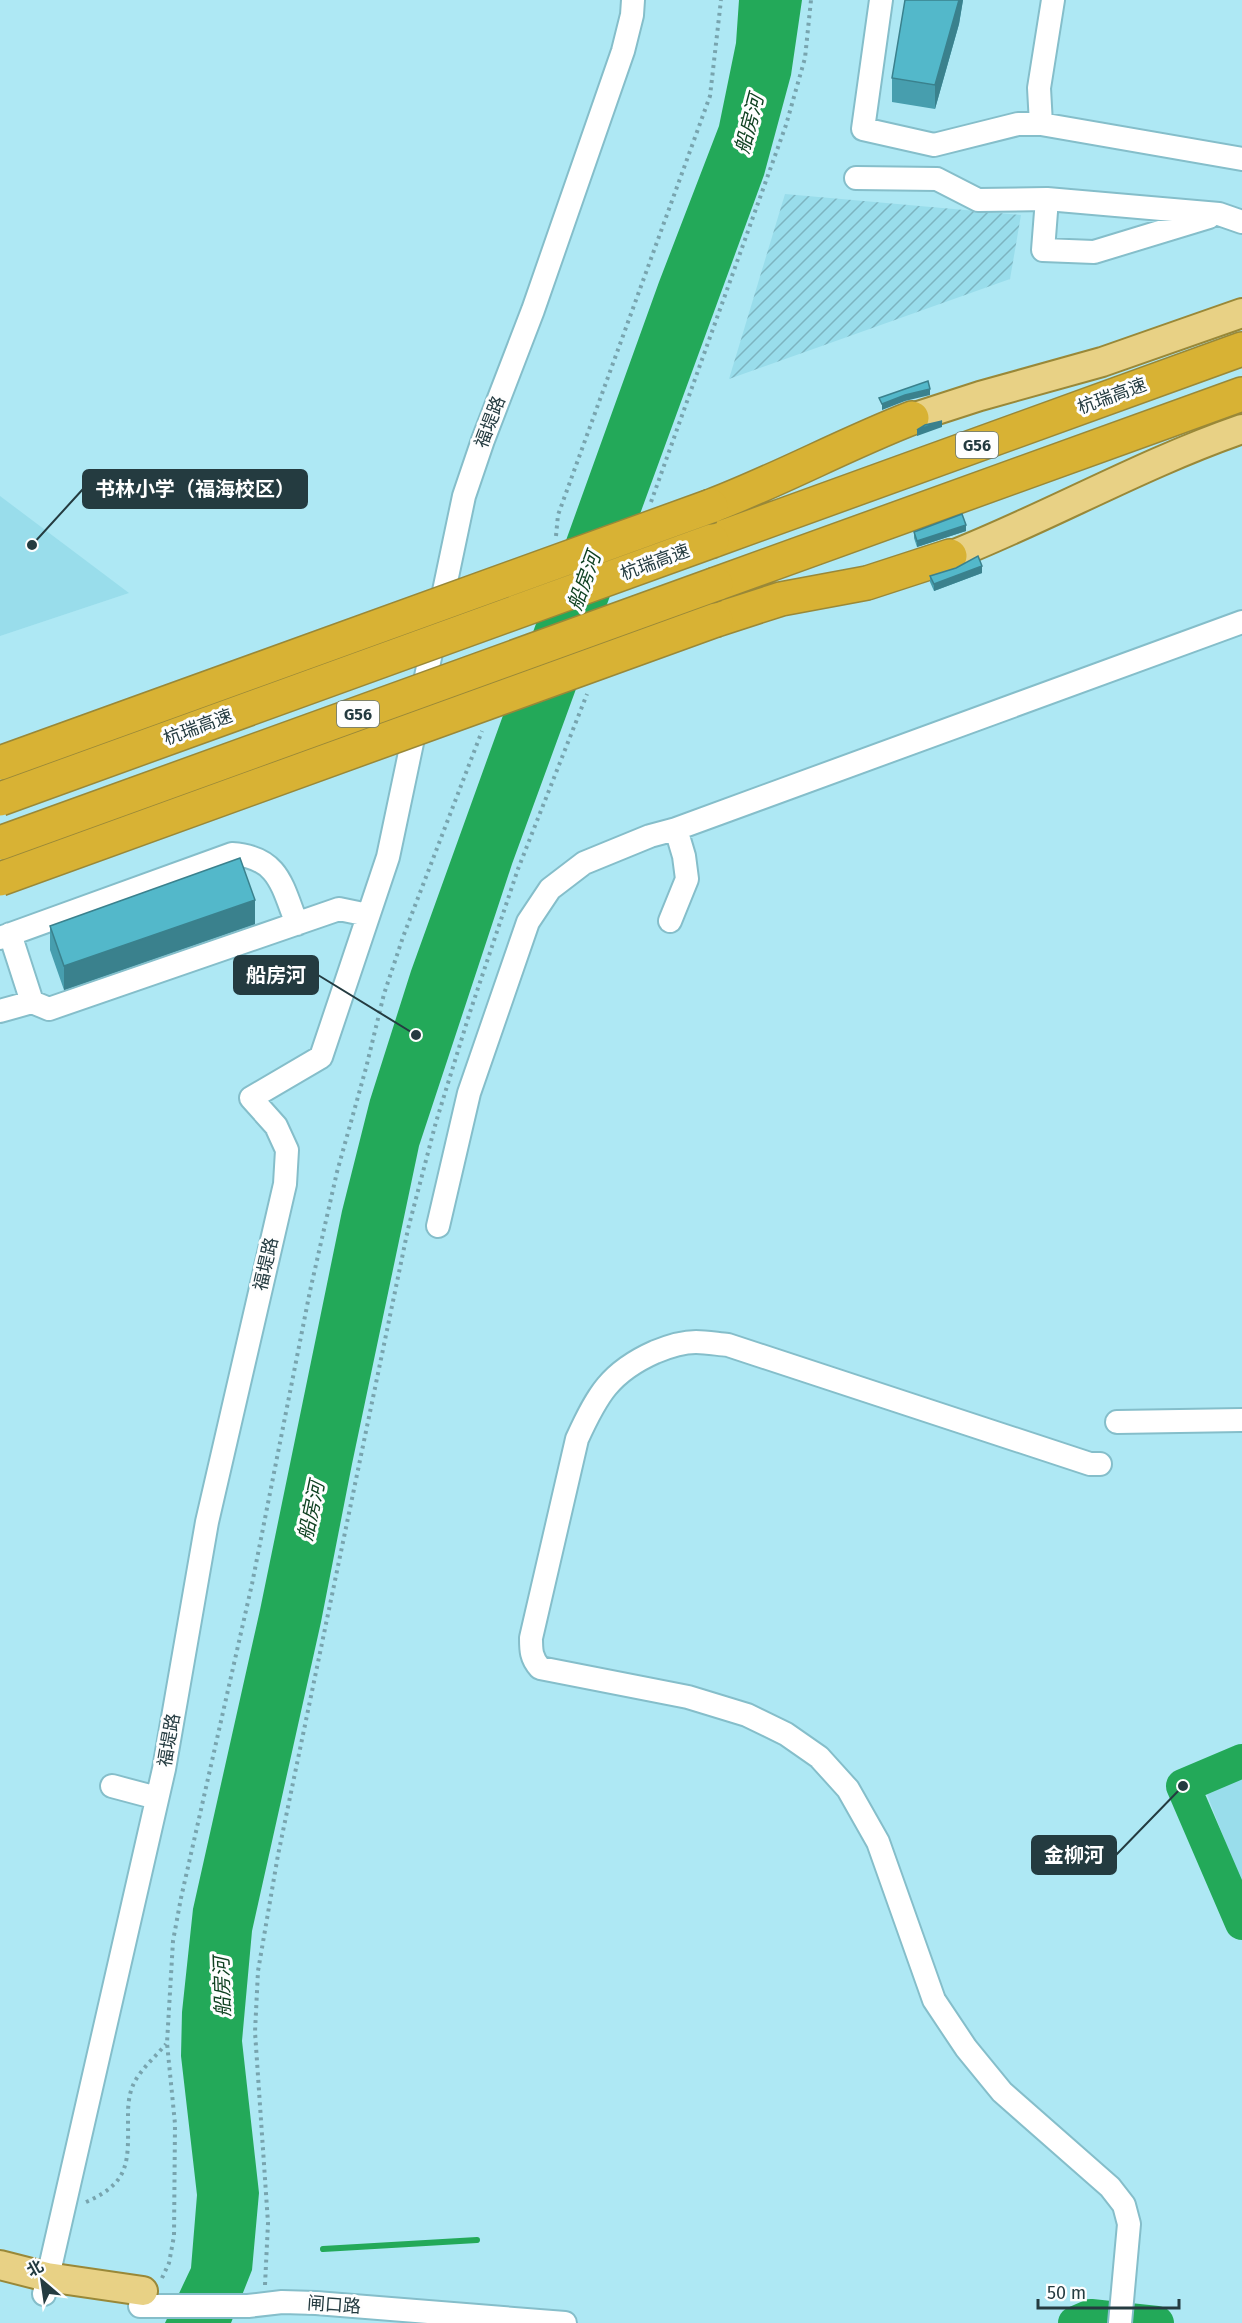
<svg xmlns="http://www.w3.org/2000/svg" width="1242" height="2323" font-family="'Fira Sans','Noto Sans SC',sans-serif">
<defs>
<pattern id="industrial-furrows" width="10" height="10" patternUnits="userSpaceOnUse" patternTransform="scale(1.5)"><rect width="10" height="10" fill="#99ddeb"/><path d="M-1 1l2-2M0 10L10 0M9 11l2-2" fill="none" stroke="#7db4c0"/></pattern>
</defs>
<rect width="100%" height="100%" fill="#aee8f4"/>
<!-- built -->
<path fill="#99ddeb" d="M0,496l129,97 -129,43z
M1242,1767v118l-39,-101z"/>
<!-- industrial -->
<path fill="url(#industrial-furrows)" d="M785,194l236,21 -11,64 -281,100z"/>
<!-- water -->
<path fill="#23a959" d="M739,0h63l-11,75 -27,100 -252,689 -93,282 -67,318 -31,158 -69,309 -10,110 17,152 -7,77 -21,53h-66l26,-55 6,-73 -16,-139 1,-44 11,-103 67,-299 82,-399 28,-111 41,-129 248,-689 60,-156 17,-83z"/>
<g fill="none" stroke-linecap="round" stroke-linejoin="round">
<!-- stream -->
<path stroke="#23a959" stroke-width="6" d="M323,2249l154,-9"/>
<!-- river -->
<path stroke="#23a959" stroke-width="34" d="M1242,1761l-59,25 59,137
M1075,2323l16,-7 66,7"/>
<defs>
<path id="minor" d="M881,0l-18,129 71,16 84,-21h23l201,35
M1041,124l-2,-36 14,-88
M856,178l81,1 41,21 69,-1 172,15 23,8
M1047,199l-4,51 51,2 115,-35
M670,921l17,-42 -3,-23 -8,-27
M10,934l22,68
M0,938l232,-84c47,3 50,32 65,70
M0,1011l32,-9 17,7 290,-100 29,6
M438,1226l31,-133 59,-171 22,-33 34,-26 66,-27 26,-7 566,-207
M1117,1422l125,-2
M1100,1464h-10l-362,-119c-11,-1 -22,-3 -32,-3 -14,0 -29,5 -41,10 -45,20 -58,43 -78,87l-46,199c0,12 0,20 9,30l148,29 59,18 39,19 33,23 29,32 30,53 56,158 32,48 36,44 108,95 14,18 5,19 -9,99
M112,1786l45,12
M44,2294l120,-525 43,-247 78,-338 2,-34 -11,-24 -25,-28 70,-41 67,-200 76,-361 19,-56 50,-130 90,-259 9,-36 1,-15
M140,2306h108l34,-4 34,1 249,20"/>
<path id="major" d="M912,418l68,-22 122,-34 140,-49
M950,556c99,-39 191,-92 292,-127
M0,2265l47,12 96,14"/>
<path id="highway" d="M711,506c68,-26 132,-61 201,-88
M712,541l530,-192
M716,584l526,-190
M716,620l65,-21 86,-16 83,-27"/>
</defs>
<!-- minor casing -->
<use href="#minor" stroke="#85beca" stroke-width="26"/>
<!-- major casing -->
<use href="#major" stroke="#998838" stroke-width="32"/>
<!-- highway casing -->
<use href="#highway" stroke="#998838" stroke-width="36"/>
<!-- path -->
<path stroke="#78a4ae" stroke-width="4" stroke-dasharray="3 4.5" stroke-linecap="butt" d="M651,502l135,-377 19,-67 6,-58
M556,536l2,-21 152,-419 11,-96
M86,2202c46,-20 42,-42 42,-87 0,-10 1,-22 6,-32 7,-14 22,-27 32,-39
M162,2278l7,-15 5,-27 1,-112 -8,-81 6,-102 8,-43 71,-314 58,-293 27,-119 29,-104 18,-74 19,-57 79,-206
M265,2285l3,-62 -13,-191 3,-61 20,-116 130,-626 28,-107 34,-110 48,-143 69,-175"/>
<!-- minor -->
<use href="#minor" stroke="#fff" stroke-width="22"/>
<!-- major -->
<use href="#major" stroke="#e8d185" stroke-width="28"/>
<!-- highway -->
<use href="#highway" stroke="#d8b234" stroke-width="33"/>
<defs>
<path id="highway-bridge" d="M0,763l711,-257
M0,799l712,-258
M0,843l716,-259
M0,879l716,-259"/>
</defs>
<!-- highway-bridge casing -->
<use href="#highway-bridge" stroke="#998838" stroke-width="36" stroke-linecap="butt"/>
<!-- highway-bridge -->
<use href="#highway-bridge" stroke="#d8b234" stroke-width="33"/>
</g>
<!-- wall -->
<path fill="#479eae" d="M905,0h58l-4,24 -24,85 -43,-7v-24z
M966,531l-49,16 -3,-9v-6z
M982,573l-48,18 -4,-9v-6z
M255,924l-191,66 -14,-40v-24z"/>
<!-- shaded-wall -->
<path fill="#3a818d" d="M959,0h4l-4,24 -24,85v-24z
M930,389v6l-25,6 -23,9v-6l23,-9z
M942,421v6l-25,9v-6z
M966,525v6l-49,16v-6z
M982,566v7l-48,18v-7z
M255,900v24l-191,66v-24z"/>
<!-- building -->
<path fill="#53b8ca" stroke="#3a818d" stroke-width="1.5" d="M905,0h54l-24,85 -43,-7z
M928,381l2,8 -25,6 -23,9 -3,-6z
M942,421l-25,9 8,-5z
M962,514l4,11 -49,16 -3,-9z
M978,556l4,10 -48,18 -4,-8 26,-8z
M240,858l15,42 -191,66 -14,-40z"/>
<g text-anchor="middle" stroke-width="6" stroke-linejoin="round" paint-order="stroke">
<!-- shield labels -->
<g fill="#fefefe" stroke="#657679" stroke-width="1.5">
<rect x="956" y="432" width="42" height="26" rx="4.5"/>
<rect x="337" y="701" width="42" height="26" rx="4.5"/>
</g>
<g font-size="16" font-weight="bold" fill="#243b40">
<text x="977" y="451">G56</text>
<text x="358" y="720">G56</text>
</g>
<!-- street labels -->
<g font-size="18" fill="#243b40" stroke="#fefefe">
<text transform="translate(1112 396) rotate(-20)" y="6">杭瑞高速</text>
<text transform="translate(490 422) rotate(-69)" y="6">福堤路</text>
<text transform="translate(655 562) rotate(-20)" y="6">杭瑞高速</text>
<text transform="translate(198 727) rotate(-20)" y="6">杭瑞高速</text>
<text transform="translate(266 1264) rotate(-77)" y="6">福堤路</text>
<text transform="translate(169 1740) rotate(-80)" y="6">福堤路</text>
<text transform="translate(334 2305) rotate(4)" y="6">闸口路</text>
</g>
<!-- water labels -->
<g font-size="20" font-style="italic" fill="#0f4121" stroke="#fefefe">
<text transform="translate(749 124) rotate(-75)" y="7">船房河</text>
<text transform="translate(584 581) rotate(-70)" y="7">船房河</text>
<text transform="translate(311 1511) rotate(-78)" y="7">船房河</text>
<text transform="translate(222 1987) rotate(-92)" y="7">船房河</text>
</g>
</g>
<!-- callouts -->
<path fill="none" stroke="#243b40" stroke-width="2" d="M32 545L83 489M416 1035L318 975M1183 1786L1116 1855"/>
<g fill="#243b40" stroke="#fefefe" stroke-width="2">
<circle cx="32" cy="545" r="6"/>
<circle cx="416" cy="1035" r="6"/>
<circle cx="1183" cy="1786" r="6"/>
</g>
<g fill="#243b40" stroke="#243b40" stroke-width="2">
<rect x="83" y="470" width="224" height="38" rx="6"/>
<rect x="234" y="956" width="84" height="38" rx="6"/>
<rect x="1032" y="1836" width="84" height="38" rx="6"/>
</g>
<g font-size="20" text-anchor="middle" font-weight="bold" fill="#fff">
<text x="195" y="496">书林小学（福海校区）</text>
<text x="276" y="982">船房河</text>
<text x="1074" y="1862">金柳河</text>
</g>
<!-- north arrow -->
<g transform="translate(42 2281) rotate(331)" stroke="#fefefe" stroke-width="4.5" paint-order="stroke">
<path d="M0-4.5L10 22L0 15L-10 22Z" fill="#243b40"/>
<text y="-9" font-size="16" font-weight="bold" text-anchor="middle" fill="#243b40">北</text>
</g>
<!-- scale -->
<path d="M1038 2299v9h141v-9" fill="none" stroke="#243b40" stroke-width="3"/>
<text x="1047" y="2299" font-size="18" fill="#243b40" stroke="#fefefe" stroke-width="4.5" paint-order="stroke">50 m</text>
</svg>
